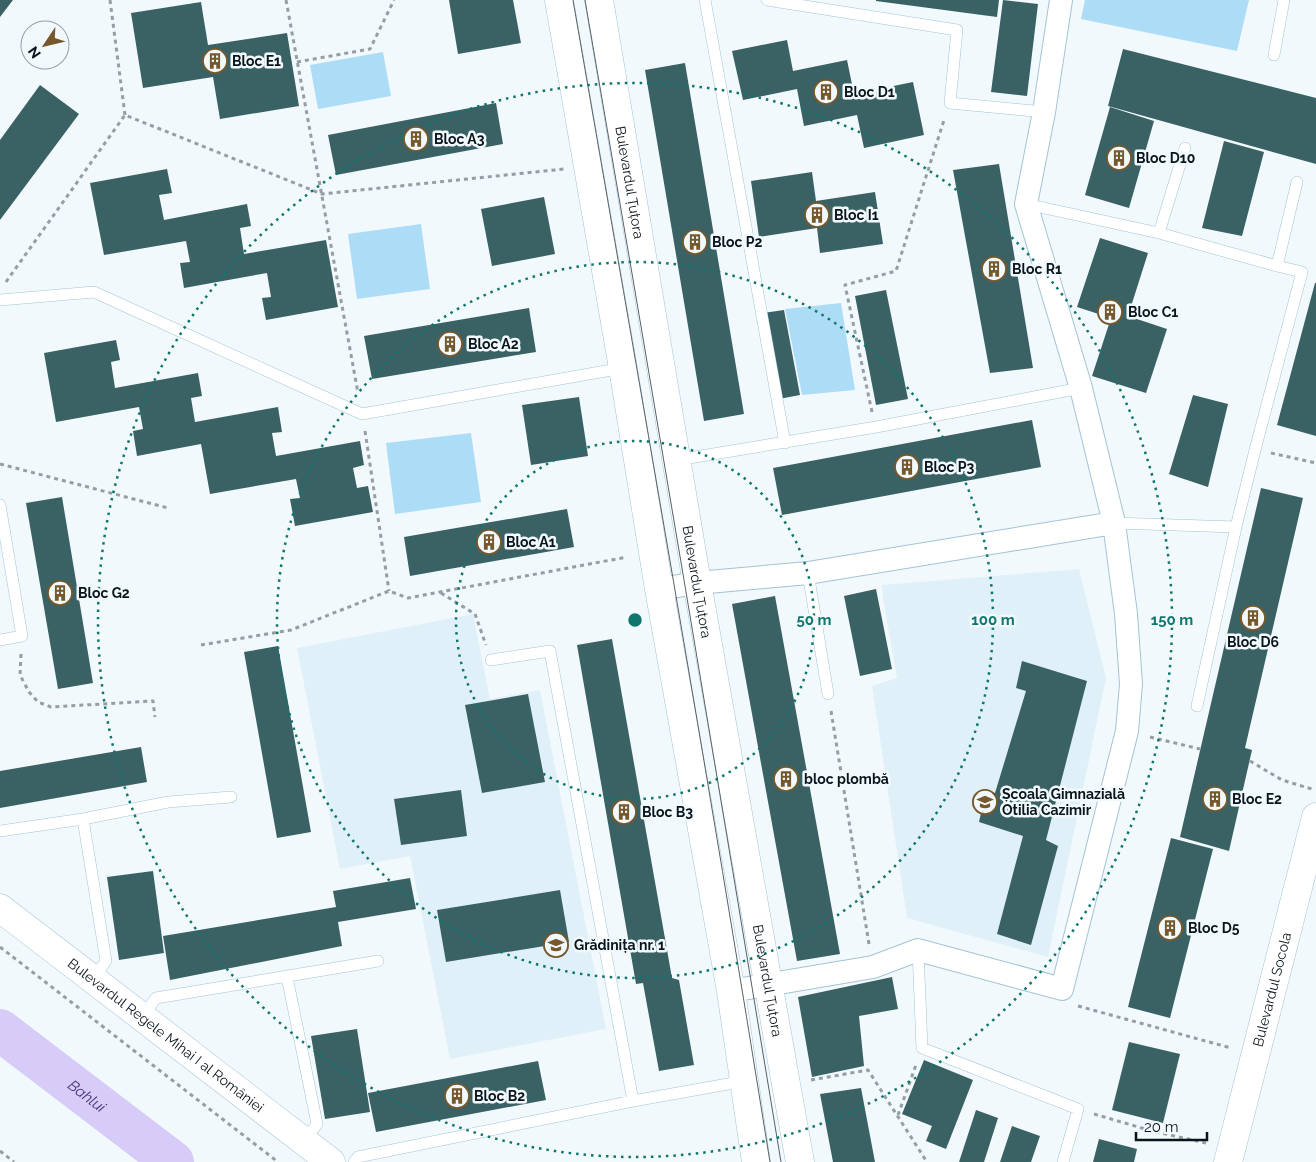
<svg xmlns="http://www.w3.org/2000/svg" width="1316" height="1162" font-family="Raleway,sans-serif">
<rect width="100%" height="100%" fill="#f2f9fd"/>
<!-- built -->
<path fill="#dff0f8" d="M1079,569l27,109 -58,279 -141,-39 -35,-232 25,-8 -14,-79 -1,-14z
M473,614l17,85 50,-9 66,339 -156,30 -40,-203 -70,13 -43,-221z"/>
<!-- green -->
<path fill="#addcf7" d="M1085,0h164l-12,51 -156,-32z
M383,52l8,44 -73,13 -8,-44z
M421,224l9,65 -73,10 -9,-65z
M841,303l14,87 -53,5 -17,-86z
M471,433l10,69 -86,12 -9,-71z"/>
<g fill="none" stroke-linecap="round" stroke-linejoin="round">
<!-- river -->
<path stroke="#d7ccf8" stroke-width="42" id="s1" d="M0,1030l173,132"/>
</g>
<!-- building -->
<path fill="#3a6265" d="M0,0h13l-13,17z
M449,0h64l8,43 -63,11z
M876,0h123l-2,17 -121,-16z
M1003,0l35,4 -11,92 -36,-4z
M201,2l7,43 79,-12 12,73 -79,13 -7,-42 -70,11 -12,-75z
M787,40l6,31 54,-11 7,34 59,-12 11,53 -60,13 -7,-33 -53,11 -7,-37 -54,11 -11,-49z
M1123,49l193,49v66l-208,-58z
M685,63l59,351 -40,7 -59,-351z
M40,85l39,29 -79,106v-80z
M496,103l7,41 -167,31 -8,-40z
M1110,107l44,14 -25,87 -44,-13z
M1224,141l40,11 -22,84 -40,-8z
M999,164l34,204 -43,5 -37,-203z
M167,169l5,24 -13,2 5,25 83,-16 4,22 -11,2 4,26 82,-14 12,67 -72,13 -4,-22 9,-1 -4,-24 -83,15 -4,-25 10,-1 -4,-21 -82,14 -14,-72z
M812,172l4,29 59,-9 8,52 -63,9 -3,-25 -58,9 -8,-56z
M544,197l11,57 -63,12 -11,-57z
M1100,238l48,15 -20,63 39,13 -21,64 -54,-17 19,-58 -34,-11z
M1315,283h1v153l-39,-11z
M886,290l22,109 -32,6 -21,-109z
M529,308l7,44 -164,27 -8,-43z
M784,310l16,85 -21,4 -16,-86z
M116,340l4,20 -9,2 4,26 83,-15 4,23 -11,2 4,24 83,-15 4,25 -10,1 4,23 84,-15 4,24 -11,3 4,20 11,-2 5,26 -78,14 -5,-27 10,-1 -4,-19 -86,15 -9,-50 -64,12 -4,-25 10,-2 -4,-22 -83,15 -12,-69z
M1193,395l35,9 -20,83 -39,-13z
M579,397l9,59 -57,9 -9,-60z
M1032,420l9,47 -259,48 -9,-47z
M1261,488l42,10 -58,250 7,2 -23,101 -49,-14z
M62,497l31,186 -35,6 -32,-186z
M567,509l7,38 -164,29 -6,-39z
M876,589l16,80 -32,7 -16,-80z
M775,596l65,358 -43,7 -65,-357z
M612,639l60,339 7,2 15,85 -35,6 -16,-88 -7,1 -59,-339z
M278,646l33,186 -34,6 -33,-186z
M1022,661l65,20 -41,159 12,6 -27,99 -34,-11 26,-98 -44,-14 7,-31 9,2 31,-102 -10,-3z
M528,694l17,88 -63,11 -17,-88z
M141,747l6,35 -147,26v-37z
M461,790l6,46 -66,9 -7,-46z
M1171,838l42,11 -43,169 -42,-11z
M153,871l11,82 -45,7 -12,-83z
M410,878l6,31 -78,13 4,24 -172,34 -7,-44 173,-29 -3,-16z
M560,890l9,52 -123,20 -9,-52z
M892,977l6,32 -39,7 5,50 -52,11 -14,-80z
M357,1029l13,83 -45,7 -14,-83z
M1129,1042l51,12 -17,69 -51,-13z
M924,1060l49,20 -27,69 -20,-8 6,-15 -30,-12z
M538,1061l8,39 -170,32 -8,-39z
M861,1088l14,74h-42l-13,-68z
M976,1110l22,8 -14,44h-25z
M1012,1126l28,10 -9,26h-31z
M1099,1139l38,10 -3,13h-41z"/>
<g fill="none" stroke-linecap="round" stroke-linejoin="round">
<defs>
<path id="service" d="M705,0l80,443
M767,0l190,30 -7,73 94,9
M1274,55l10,-55
M1026,204l133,29 118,33 20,-84
M1159,233l26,-85
M0,300l94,-8 268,122 261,-46
M677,460l199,-33 205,-39
M0,505l22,131 -22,4
M1114,523l122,4
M808,573l20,121
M491,660l59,-9 83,450
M1197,706l39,-179 19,-77 47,-178 -25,-6
M83,819l23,142 -13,18
M0,831l83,-12 85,-17 63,-5
M918,950l4,98 156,61 -15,53
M287,977l30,147 -13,18
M142,1017l14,-19 222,-37
M354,1162l4,-5 275,-56 112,-20"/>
<path id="minor" d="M659,589l38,-6 111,-10 306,-50
M731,991l142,-24 45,-17 144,39 65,-258 4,-47 -5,-70 -12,-91 -33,-135 -55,-184 18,-92 17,-112"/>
<g id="secondary">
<path d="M559,0l64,368 36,221 72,402 25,171"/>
<path id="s2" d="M599,0l98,583 89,501 14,78"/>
<path id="s3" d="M0,908l331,254"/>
<path id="s4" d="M1228,1162l88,-345"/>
</g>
</defs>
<!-- service casing -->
<use href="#service" stroke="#a2c3d6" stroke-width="12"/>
<!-- minor casing -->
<use href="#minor" stroke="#a2c3d6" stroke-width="24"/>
<!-- secondary casing -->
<use href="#secondary" stroke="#a2c3d6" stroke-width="29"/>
<!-- path -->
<path stroke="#959ea3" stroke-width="3" stroke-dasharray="4 4" stroke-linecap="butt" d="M110,0l15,115
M286,0l72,393
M297,62l73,-13 24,-49
M6,282l119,-167 197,79 242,-25
M872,412l-27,-127 51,-14 48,-151
M365,431l24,160
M1271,453l45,10
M0,464l168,44
M441,593l34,21 11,31
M201,645l90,-15 98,-39 19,7 219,-41
M21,654l-1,21 9,17 9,10 13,5 102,-6 2,16
M831,711l38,233
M1150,737l50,12
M1250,761l32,19 33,10
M0,947l278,215
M1078,1006l153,42
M811,1080l57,-10 59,92
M1094,1114l58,17 54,12
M898,1115l18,-50
M0,1151l14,11"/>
<!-- service -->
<use href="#service" stroke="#fff" stroke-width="11"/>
<!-- minor -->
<use href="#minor" stroke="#fff" stroke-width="22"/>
<!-- secondary -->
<use href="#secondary" stroke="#fff" stroke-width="28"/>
<!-- tram -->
<path stroke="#566066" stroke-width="1" d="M573,0c67,387 135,774 197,1162
M585,0c67,387 132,774 196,1162"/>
</g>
<!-- distance rings -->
<g fill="none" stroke="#0f766e" stroke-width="2.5" stroke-dasharray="2.5 5">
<circle cx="635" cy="620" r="179"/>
<circle cx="635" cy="620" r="358"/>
<circle cx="635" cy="620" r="537"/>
</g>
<!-- icons -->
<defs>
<symbol id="building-ring" viewBox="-11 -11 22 22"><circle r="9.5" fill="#f2f9fd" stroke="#75582b" stroke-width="1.5"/><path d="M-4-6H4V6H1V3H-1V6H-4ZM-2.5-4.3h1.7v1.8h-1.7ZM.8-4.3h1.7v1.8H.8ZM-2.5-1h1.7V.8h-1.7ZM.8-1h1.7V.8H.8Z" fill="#75582b"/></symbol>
<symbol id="school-ring" viewBox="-11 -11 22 22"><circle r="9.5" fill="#f2f9fd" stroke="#75582b" stroke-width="1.5"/><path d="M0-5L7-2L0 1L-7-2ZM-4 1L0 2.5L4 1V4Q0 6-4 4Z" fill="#75582b"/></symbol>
</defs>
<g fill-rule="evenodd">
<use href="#building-ring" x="201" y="47" width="28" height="28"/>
<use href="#building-ring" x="812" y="78" width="28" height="28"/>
<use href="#building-ring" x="402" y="125" width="28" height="28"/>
<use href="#building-ring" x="1105" y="144" width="28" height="28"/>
<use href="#building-ring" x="803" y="201" width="28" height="28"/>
<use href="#building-ring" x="681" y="228" width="28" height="28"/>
<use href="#building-ring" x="980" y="255" width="28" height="28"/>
<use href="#building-ring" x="1096" y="298" width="28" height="28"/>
<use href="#building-ring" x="436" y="330" width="28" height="28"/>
<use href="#building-ring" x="893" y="453" width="28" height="28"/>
<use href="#building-ring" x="475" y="528" width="28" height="28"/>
<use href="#building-ring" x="46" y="579" width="28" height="28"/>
<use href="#building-ring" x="1239" y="604" width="28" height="28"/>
<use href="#building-ring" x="772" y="765" width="28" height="28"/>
<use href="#building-ring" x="1201" y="785" width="28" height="28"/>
<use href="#school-ring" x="971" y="788" width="28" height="28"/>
<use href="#building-ring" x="610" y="798" width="28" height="28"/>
<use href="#building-ring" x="1156" y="914" width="28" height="28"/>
<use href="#school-ring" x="542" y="931" width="28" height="28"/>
<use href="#building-ring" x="443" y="1082" width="28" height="28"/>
</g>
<g text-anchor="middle" stroke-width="5" stroke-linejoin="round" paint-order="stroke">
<!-- poi labels -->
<g font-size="14" font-weight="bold" fill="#09151c" stroke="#f2f9fd" text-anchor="start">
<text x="232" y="66">Bloc E1</text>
<text x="844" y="97">Bloc D1</text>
<text x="434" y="144">Bloc A3</text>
<text x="1136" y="163">Bloc D10</text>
<text x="834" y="220">Bloc I1</text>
<text x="712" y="247">Bloc P2</text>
<text x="1012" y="274">Bloc R1</text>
<text x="1128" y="317">Bloc C1</text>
<text x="468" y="349">Bloc A2</text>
<text x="924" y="472">Bloc P3</text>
<text x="506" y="547">Bloc A1</text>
<text x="78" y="598">Bloc G2</text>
<text x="1253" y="647" text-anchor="middle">Bloc D6</text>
<text x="804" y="784">bloc plombă</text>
<text x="1002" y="799">Școala Gimnazială<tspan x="1002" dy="16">Otilia Cazimir</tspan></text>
<text x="1232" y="804">Bloc E2</text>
<text x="642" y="817">Bloc B3</text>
<text x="1188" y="933">Bloc D5</text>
<text x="574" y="950">Grădinița nr. 1</text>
<text x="474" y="1101">Bloc B2</text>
</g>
<!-- street labels -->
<g font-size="14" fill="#09151c" stroke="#f2f9fd">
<text dy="5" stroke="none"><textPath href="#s2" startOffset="185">Bulevardul Țuțora</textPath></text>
<text dy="5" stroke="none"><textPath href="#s2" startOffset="590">Bulevardul Țuțora</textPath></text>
<text dy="5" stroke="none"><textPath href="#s2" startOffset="995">Bulevardul Țuțora</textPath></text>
<text dy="5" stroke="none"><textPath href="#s4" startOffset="178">Bulevardul Socola</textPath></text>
<text dy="5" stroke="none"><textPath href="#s3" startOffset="209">Bulevardul Regele Mihai I al României</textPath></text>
</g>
<!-- water labels -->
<g font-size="15" font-style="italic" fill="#493373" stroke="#f2f9fd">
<text dy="5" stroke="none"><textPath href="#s1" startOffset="109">Bahlui</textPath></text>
</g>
</g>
<circle cx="635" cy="620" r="8" fill="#0f766e" stroke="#f2f9fd" stroke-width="2.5"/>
<g font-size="15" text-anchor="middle" font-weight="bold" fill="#0f766e" stroke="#f2f9fd" stroke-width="5" stroke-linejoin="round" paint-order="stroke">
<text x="814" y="625">50 m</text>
<text x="993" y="625">100 m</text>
<text x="1172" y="625">150 m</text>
</g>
<!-- north arrow -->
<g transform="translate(45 45) rotate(235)"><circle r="24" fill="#f2f9fd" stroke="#959ea3"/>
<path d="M0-4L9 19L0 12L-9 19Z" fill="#75582b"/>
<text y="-8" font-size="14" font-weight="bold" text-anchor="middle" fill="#09151c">N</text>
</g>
<!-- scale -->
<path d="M1136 1132v8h71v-8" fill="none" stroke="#09151c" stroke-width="2.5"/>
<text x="1144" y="1132" font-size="15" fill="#09151c" stroke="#f2f9fd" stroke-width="4" paint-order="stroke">20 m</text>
</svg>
